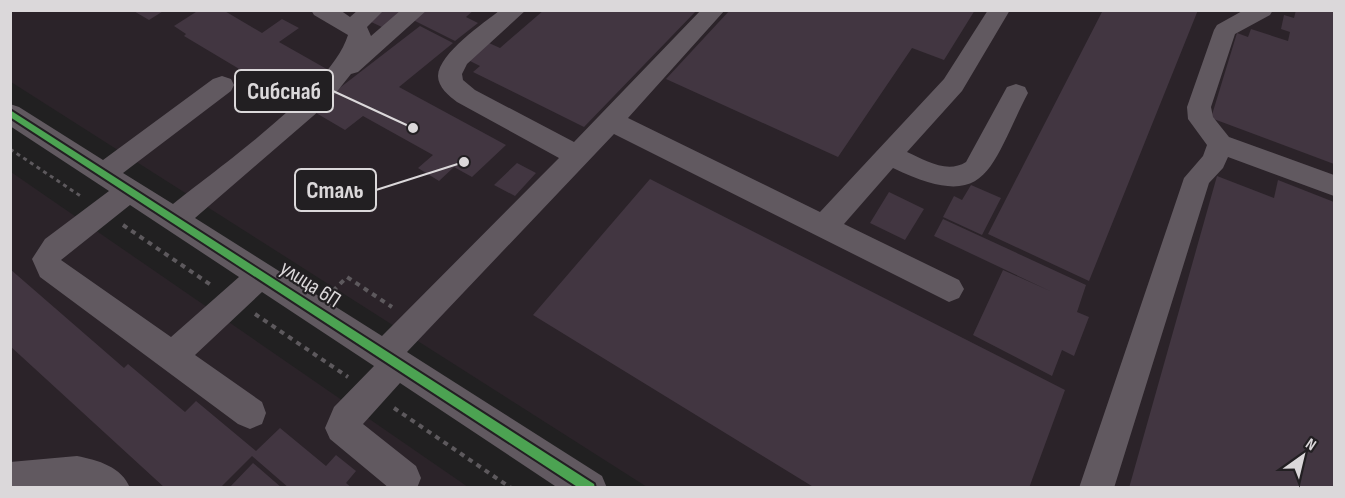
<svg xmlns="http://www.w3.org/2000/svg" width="1345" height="498" font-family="'Sofia Sans Condensed',sans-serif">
<rect width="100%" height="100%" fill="#212021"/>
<!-- built -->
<path fill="#2b2329" d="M10,11h1324v476h-687l-636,-405z
M11,172l457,315h-457z"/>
<!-- building -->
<path fill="#423641" d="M132,10h33l-16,10z
M199,10h24l39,23 20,-14 17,9 -20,14 53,30 -39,29 -109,-65 2,-2 -12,-8z
M383,10h23l-22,18 -15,-7z
M423,10h51l-8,7 12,6 -23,18 -44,-22z
M544,10h153l-113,117 -111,-55 7,-6 -12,-6 21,-17 11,5z
M730,10h245l-31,50 -32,-12 -74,109 -172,-78z
M1103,10h95l-109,271 -101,-47z
M1296,10h38v154l-123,-46 26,-85 11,4 3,-8 37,12 2,-9 -9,-3 3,-14 10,3z
M420,26l33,17 -54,44 107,58 -34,32 -18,-10 -15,14 -21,-13 15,-13 -70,-39 -18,14 -34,-20z
M517,163l19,10 -21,23 -21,-11z
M1217,176l57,22 4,-18 56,22v286h-205z
M650,179l415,211 -36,98h-214l-282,-173z
M971,185l30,13 -19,37 -39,-18 11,-21 8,4z
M889,192l35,17 -19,31 -35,-17z
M943,219l143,66 -9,27 12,5 -15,39 -12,-6 -10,26 -79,-41 30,-65 47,21 -116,-55z
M10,269l114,99 4,-4 57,48 11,-11 60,50 24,-23 46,38 10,-11 20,16 -10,12 6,5h-63l-37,-32 -32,32h-55l-155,-142z
M253,463l29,25h-53z"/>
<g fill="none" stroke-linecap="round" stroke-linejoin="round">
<!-- path-far1 -->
<path stroke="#5d595d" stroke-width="3" stroke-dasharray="4 4" stroke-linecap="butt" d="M10,149l72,48"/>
<!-- path -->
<path stroke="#5d595d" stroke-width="4" stroke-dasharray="5 5" stroke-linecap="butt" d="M123,225l88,60
M333,291l14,-14 45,30
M255,314l93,63
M394,408l117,80"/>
<!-- minor -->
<path fill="#615960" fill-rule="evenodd" d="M311,10h29l10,7 8,-7h26l-17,17 4,9 30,-26h26l-69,62 -7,2 -24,30 -132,114 187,118 177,-178 -102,-56c-8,-6 -19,-15 -19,-26 1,-23 46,-53 62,-66h26l-59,54 -5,10 1,6 12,10 99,52 127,-132h24l-97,108 192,94 124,-133 44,-69h22l-48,81 -55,61c18,8 40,22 59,10l41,-75 9,-3 9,3 3,6c-39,75 -39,121 -135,75l-49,56 115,56 5,9 -5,9 -10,4 -335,-168 -207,218 195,124 5,12h-49l-158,-105 -37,41 53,42 5,12 -4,10h-28l-59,-49 -5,-11 9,-21 40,-41 -112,-74 -67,63 67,47 4,11 -4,11 -12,5 -12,-5 -198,-147 -8,-18 13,-20 64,-48 -99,-65v-22l9,3 84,53 110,-81 9,-3 9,3 3,6 -3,6 -108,82 50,31c46,-37 159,-116 175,-169l-34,-20zM130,205l109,72 -68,60 -110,-77z
M1244,10h29l-3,5 -35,19 -24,73 2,10 16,20 105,38v21l-106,-39 -5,11 -14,15 -95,305h-35l105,-310 19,-22 4,-11 -19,-26 -1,-12 27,-77 3,-5z
M77,456c21,4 45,11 53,32h-120v-26z"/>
<defs>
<path id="cycleway" d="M10,110l584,374 1,4h-16l-569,-371z"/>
</defs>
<!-- cycleway casing -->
<use href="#cycleway" stroke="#221f22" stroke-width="4"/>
<!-- cycleway -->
<use href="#cycleway" fill="#4ca352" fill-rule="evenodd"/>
</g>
<g text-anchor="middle" stroke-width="4.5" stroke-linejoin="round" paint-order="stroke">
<!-- street labels -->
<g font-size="22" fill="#dbd8da" stroke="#221f22">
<text transform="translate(311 283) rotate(33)" y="8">улица 6П</text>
</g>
</g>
<!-- callouts -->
<path fill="none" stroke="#dbd8da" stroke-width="2" d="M413 128L333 91M464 162L376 190"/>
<g fill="#dbd8da" stroke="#221f22" stroke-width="2">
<circle cx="413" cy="128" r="6"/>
<circle cx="464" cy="162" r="6"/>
</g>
<g fill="#221f22" stroke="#dbd8da" stroke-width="2">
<rect x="235" y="70" width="98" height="42" rx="6"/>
<rect x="295" y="169" width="81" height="42" rx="6"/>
</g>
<g font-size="24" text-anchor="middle" font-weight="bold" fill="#dbd8da">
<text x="284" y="99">Сибснаб</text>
<text x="335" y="198">Сталь</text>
</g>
<!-- border -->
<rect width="1345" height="498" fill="none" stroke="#dbd8da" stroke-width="24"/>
<!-- north arrow -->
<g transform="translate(1303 456) rotate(34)" stroke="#221f22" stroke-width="4.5" paint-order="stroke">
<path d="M0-4.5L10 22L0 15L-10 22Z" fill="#dbd8da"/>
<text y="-9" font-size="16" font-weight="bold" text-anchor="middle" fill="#dbd8da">N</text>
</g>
</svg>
